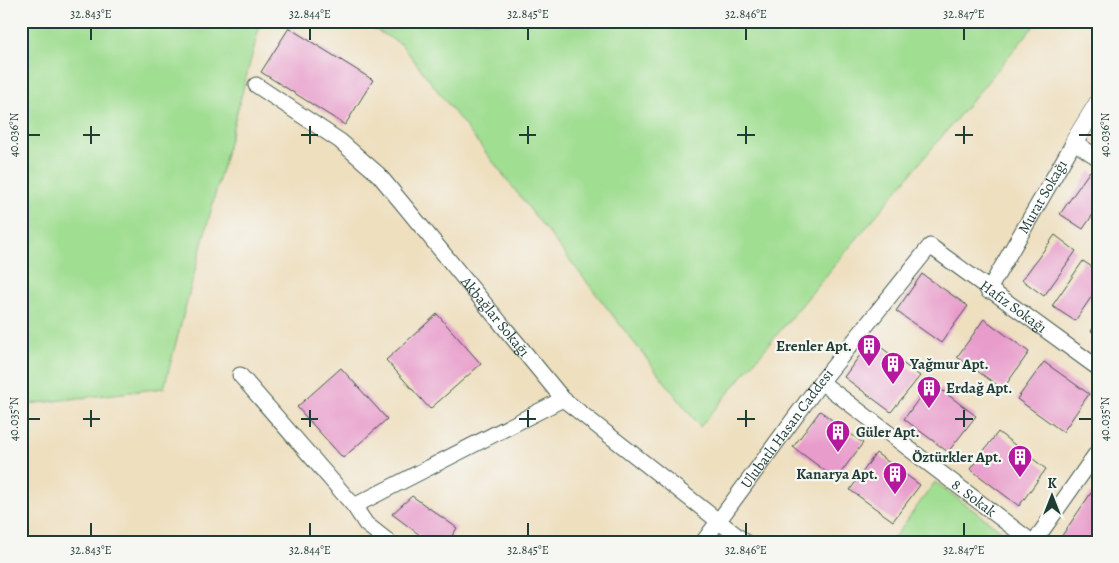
<svg xmlns="http://www.w3.org/2000/svg" width="1119" height="563" font-family="Alegreya,serif">
<rect width="100%" height="100%" fill="#f6f6f2"/>
<filter id="ink" filterUnits="userSpaceOnUse"><feTurbulence type="fractalNoise" baseFrequency=".02" numOctaves="2"/><feDisplacementMap in="SourceGraphic" scale="10" xChannelSelector="R" yChannelSelector="G"/><feConvolveMatrix kernelMatrix="1 2 1 2 8 2 1 2 1" color-interpolation-filters="sRGB"/></filter>
<filter id="wash" filterUnits="userSpaceOnUse"><feTurbulence type="fractalNoise" baseFrequency=".0096" numOctaves="4" result="noise"/><feDisplacementMap in="SourceGraphic" scale="20" xChannelSelector="R" yChannelSelector="G"/><feGaussianBlur stdDeviation="1.12" result="paint"/><feColorMatrix in="noise" values="0 0 0 0 0 0 0 0 0 0 0 0 0 0 0 0 0 1.4 0 .05"/><feComposite in="paint" operator="in"/></filter>
<g filter="url(#wash)">
<rect width="100%" height="100%" fill="#eedfbf"/>
<!-- green -->
<path fill="#a0de92" stroke="#608e63" d="M21,21h240l-97,367 -143,17z
M360,21h678l-338,406 -299,-383z
M935,482l68,50 -8,10h-104z"/>
<g id="blocks">
<!-- building -->
<path fill="#e89ccb" d="M289,28l84,52 -28,45 -84,-53z
M1090,171l8,5v31l-15,22 -23,-15z
M1055,235l21,16 -32,45 -22,-16z
M1083,261l15,10v16l-23,34 -23,-15z
M922,274l46,32 -27,37 -45,-32z
M437,314l44,50 -51,45 -44,-49z
M984,319l45,33 -26,37 -46,-32z
M1098,322v14l-7,-5z
M871,340l49,36 -29,36 -47,-35z
M1044,362l45,32 -26,38 -46,-33z
M341,368l46,51 -44,39 -46,-51z
M931,382l45,34 -28,36 -44,-33z
M820,411l43,32 -27,36 -43,-32z
M998,432l48,37 -27,37 -49,-37z
M876,453l44,32 -27,36 -43,-31z
M1091,493l7,5v44h-30l-7,-5z
M412,496l45,32 -9,14h-19l-37,-28z"/>
</g>
</g>
<g filter="url(#ink)">
<use href="#blocks" fill-opacity="0" stroke="#3e5549" stroke-width="1"/>
<g fill="none" stroke-linecap="round" stroke-linejoin="round">
<defs>
<g id="minor">
<path id="s1" d="M256,85l84,56 39,34 184,224 182,143"/>
<path id="s2" d="M988,291l86,-149 24,16"/>
<path d="M240,375l114,131 209,-107"/>
<path id="s3" d="M821,382l211,160"/>
<path d="M354,506l12,18 23,18"/>
<path id="s4" d="M703,542l118,-160 109,-136 168,122"/>
<path d="M1034,542l64,-91"/>
</g>
<path id="tertiary" d="M1074,142l24,-39"/>
</defs>
<!-- minor casing -->
<use href="#minor" stroke="#3e5549" stroke-width="17"/>
<!-- tertiary casing -->
<use href="#tertiary" stroke="#3e5549" stroke-width="19"/>
<!-- minor -->
<use href="#minor" stroke="#fff" stroke-width="15"/>
<!-- tertiary -->
<use href="#tertiary" stroke="#fff" stroke-width="18"/>
</g>
</g>
<!-- ticks -->
<path fill="none" stroke="#1f3d34" stroke-width="2" d="M91,28v12M310,28v12M528,28v12M746,28v12M964,28v12M91,126v18M310,126v18M528,126v18M746,126v18M964,126v18M28,135h12M83,135h17M301,135h17M519,135h17M737,135h18M955,135h18M1079,135h13M91,410v17M310,410v17M528,410v17M746,410v17M964,410v17M28,419h12M83,419h17M301,419h17M519,419h17M737,419h18M955,419h18M1079,419h13M91,523v13M310,523v13M528,523v13M746,523v13M964,523v13"/>
<!-- icons -->
<defs>
<symbol id="building-pin" viewBox="-11 -11 22 30"><path d="M0 17L-7.5 6A9.5 9.5 0 1 1 7.5 6Z" fill="#b5179e" stroke="#f6f6f2"/><path d="M-4-6H4V6H1V3H-1V6H-4ZM-2.5-4.3h1.7v1.8h-1.7ZM.8-4.3h1.7v1.8H.8ZM-2.5-1h1.7V.8h-1.7ZM.8-1h1.7V.8H.8Z" fill="#fff"/></symbol>
</defs>
<g fill-rule="evenodd">
<use href="#building-pin" x="855" y="332" width="28" height="38"/>
<use href="#building-pin" x="879" y="350" width="28" height="38"/>
<use href="#building-pin" x="915" y="374" width="28" height="38"/>
<use href="#building-pin" x="824" y="418" width="28" height="38"/>
<use href="#building-pin" x="1006" y="443" width="28" height="38"/>
<use href="#building-pin" x="881" y="460" width="28" height="38"/>
</g>
<g text-anchor="middle" stroke-width="4.5" stroke-linejoin="round" paint-order="stroke">
<!-- street labels -->
<g font-size="15" fill="#1f3d34" stroke="#f6f6f2">
<text dy="5" stroke="none"><textPath href="#s2" startOffset="109">Murat Sokağı</textPath></text>
<text dy="5" stroke="none"><textPath href="#s4" startOffset="476">Hafız Sokağı</textPath></text>
<text dy="5" stroke="none"><textPath href="#s1" startOffset="336">Akbağlar Sokağı</textPath></text>
<text dy="5" stroke="none"><textPath href="#s4" startOffset="141">Ulubatlı Hasan Caddesi</textPath></text>
<text dy="5" stroke="none"><textPath href="#s3" startOffset="192">8. Sokak</textPath></text>
</g>
<!-- poi labels -->
<g font-size="15" font-weight="bold" fill="#1f3d34" stroke="#f6f6f2" text-anchor="end">
<text x="852" y="351">Erenler Apt.</text>
<text x="910" y="369" text-anchor="start">Yağmur Apt.</text>
<text x="946" y="393" text-anchor="start">Erdağ Apt.</text>
<text x="856" y="437" text-anchor="start">Güler Apt.</text>
<text x="1002" y="462">Öztürkler Apt.</text>
<text x="878" y="479">Kanarya Apt.</text>
</g>
</g>
<!-- margin -->
<rect width="1119" height="563" fill="none" stroke="#f6f6f2" stroke-width="55"/>
<!-- north arrow -->
<g transform="translate(1052 496)" stroke="#f6f6f2" stroke-width="4" paint-order="stroke">
<path d="M0-4L9 19L0 12L-9 19Z" fill="#1f3d34"/>
<text y="-8" font-size="14" font-weight="bold" text-anchor="middle" fill="#1f3d34">K</text>
</g>
<rect x="28" y="28" width="1064" height="508" fill="none" stroke="#1f3d34" stroke-width="2"/>
<g font-size="12" text-anchor="middle" fill="#1f3d34">
<text x="91" y="18">32.843°E</text>
<text x="310" y="18">32.844°E</text>
<text x="528" y="18">32.845°E</text>
<text x="746" y="18">32.846°E</text>
<text x="964" y="18">32.847°E</text>
<text transform="translate(14 135) rotate(-90)" y="4">40.036°N</text>
<text transform="translate(1105 135) rotate(-90)" y="4">40.036°N</text>
<text transform="translate(14 419) rotate(-90)" y="4">40.035°N</text>
<text transform="translate(1105 419) rotate(-90)" y="4">40.035°N</text>
<text x="91" y="554">32.843°E</text>
<text x="310" y="554">32.844°E</text>
<text x="528" y="554">32.845°E</text>
<text x="746" y="554">32.846°E</text>
<text x="964" y="554">32.847°E</text>
</g>
</svg>
